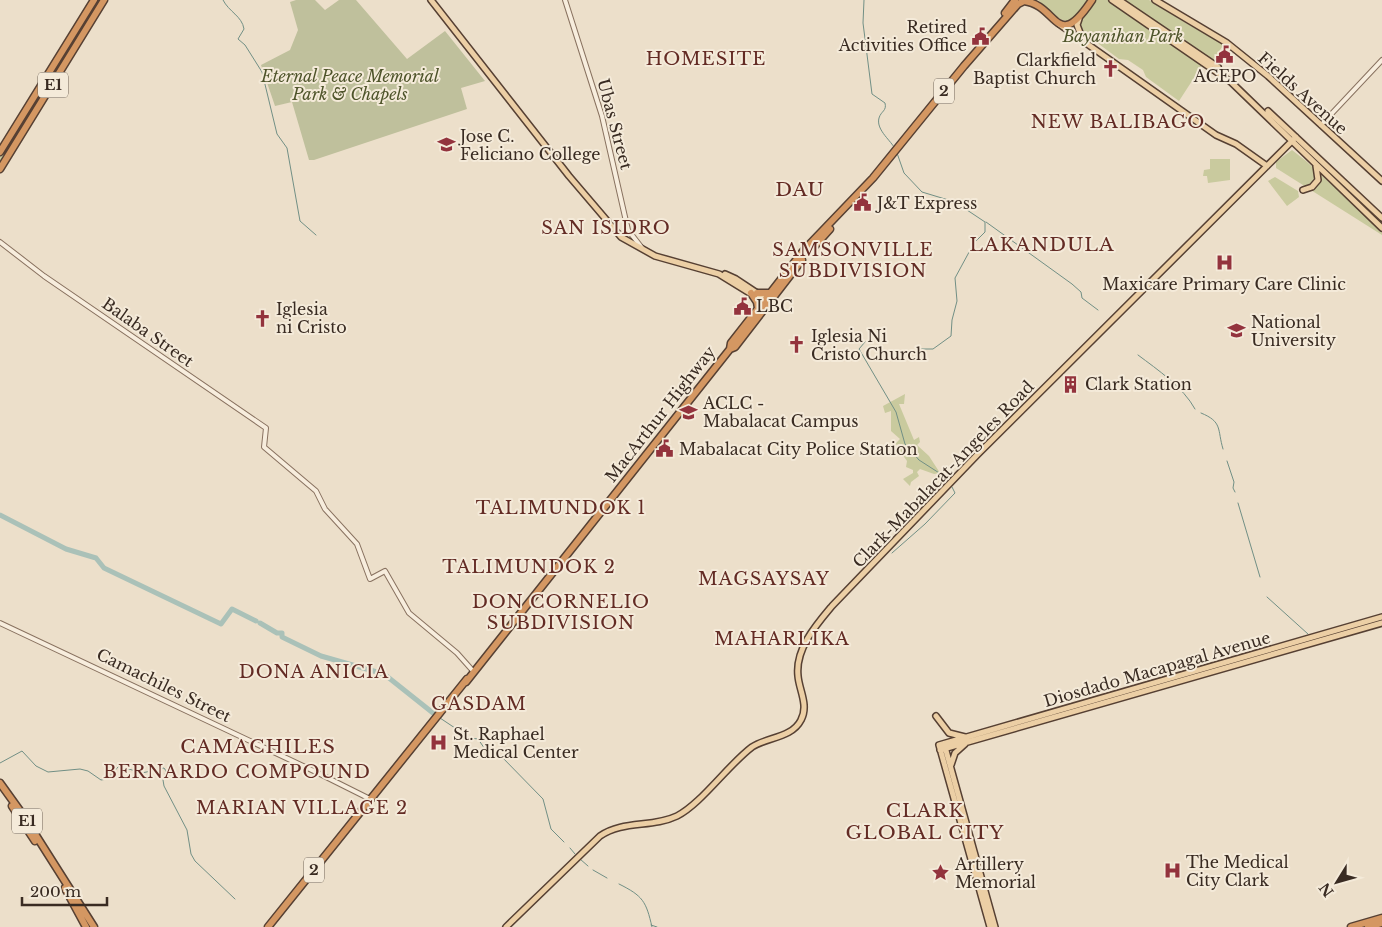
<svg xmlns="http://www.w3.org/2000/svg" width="1382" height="927" font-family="'Libre Baskerville',serif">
<rect width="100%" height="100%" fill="#ecdfca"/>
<!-- green -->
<path fill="#c9ca9e" d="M96,0h6l-102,167v-10z
M1038,0h51l-15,21c-15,3 -26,-12 -36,-21z
M1096,0h12l95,64 -24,37 -33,-24 -3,-7 -15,-10 -9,-1 -39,-29 -1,-6z
M1120,0h29l40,25 35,19 -12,18z
M1292,150l14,11 76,70v4l-106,-67v-6z
M1210,159h20v21l-22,3 -1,-7h-4l1,-6 6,-1z
M1275,177l23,14 1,6 -12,9 -19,-25z
M905,394l-1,10h-5l15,36 5,-3 1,5 -3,3 12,11 11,17 -6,1 -14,-5 -3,3 2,4 -8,6 -1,4 -7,-7 10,-6v-3l-7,-3 1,-6 -8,-11 1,-6 -6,1 6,-6 -9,-8v-20l-6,2 -2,-7z"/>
<!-- cemetery -->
<path fill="#bfc09c" d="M296,0h19l10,10 14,-10h17l51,59 38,-28 40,50 -24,7 6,21 -153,51h-5l-17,-58 -17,4 -14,-41 29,-15 8,-20 -8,-28z"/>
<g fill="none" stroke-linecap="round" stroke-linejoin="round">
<!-- stream -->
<path stroke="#718f85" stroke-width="1" d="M223,0c6,12 19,16 21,29l-6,10 7,6 17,27 15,62 10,14 13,73 16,14
M864,0l-1,23 9,71 13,9c2,8 -4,8 -6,15 -3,11 10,21 15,29
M897,153l7,20 18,19 33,10 30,20v10l-11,11 -19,35 2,23 -5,19 -1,16 -18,13h-14
M986,222l86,62 9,8 1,6 16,12
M865,342l-6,7 37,63 9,32 14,16 28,18
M1138,355c20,15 45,32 57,54
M1201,413c22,9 16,16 22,36
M1227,461l7,21 -1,6 2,4
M1238,503l22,74
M892,553l33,-29 30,-31 -3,-6
M1267,597l41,37
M440,718l30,20 8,1 9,13 13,3 43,44 8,30 13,13
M0,763l22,-12 14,15 12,6 32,-3 8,2 13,9 6,-1 12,-13 23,7 22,-5 2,3 -3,9 1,6 23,44 4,24 4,7 40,38
M570,848l5,6
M580,859l8,7
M593,870l14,8
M619,884c24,12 27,17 33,43
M651,925l6,2"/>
<!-- river -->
<path stroke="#aac1b8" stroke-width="5" d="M0,515l66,34 30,9 8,10 117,56 11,-15 24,12
M260,623l17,10h5v4l39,19 63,18 49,39"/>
<defs>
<path id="minor" d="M565,0l37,116 26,114 14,18
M1321,125l61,-65
M0,242l44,34 222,152 -2,19 52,44 9,18 32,35 13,35 15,-8 24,42 48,40 16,18
M0,623l318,150 52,26"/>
<path id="major" d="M431,0l138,176 52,61 34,19 64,18 47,29
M1112,0l119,82 151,146
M1119,0l99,67
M1155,0l72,43 41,33 114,105
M1079,19l-2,6 5,13
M1059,24l157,111 20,9 31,22
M1268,111l114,107
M1303,190l9,-3 6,-7 -2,-14
M725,274l11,5 33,22
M936,716l13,17 16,4
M945,747l50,180
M940,750l442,-127
M951,765l4,-12 10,-9
M506,927l94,-91c23,-16 52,-8 77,-20 24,-12 51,-51 75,-69 15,-10 40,-9 49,-27 8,-15 -2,-30 -3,-44 -3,-27 18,-51 34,-70l146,-152 318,-317
M990,927l-51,-182 443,-128"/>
<path id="highway" d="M1005,13l10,-13
M0,152l94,-152
M0,169l104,-169
M812,249l18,-20
M751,293l6,9 1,6
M757,293h13
M730,349l5,-2 67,-87
M466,682l264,-333 1,-6 73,-93 69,-72 91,-112 54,-62 6,-3c34,4 32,53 68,-1
M0,783l23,32 71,112
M12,806l23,35
M65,888l21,39
M268,927l199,-248
M1351,927l31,-9
M1368,927l14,-4"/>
</defs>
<!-- minor casing -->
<use href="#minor" stroke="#88715f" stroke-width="6"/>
<!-- major casing -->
<use href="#major" stroke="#564033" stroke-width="8"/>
<!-- highway casing -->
<use href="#highway" stroke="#564033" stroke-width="9"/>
<!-- minor -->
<use href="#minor" stroke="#f7eddd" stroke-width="4"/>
<!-- major -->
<use href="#major" stroke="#eccfa5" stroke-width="5"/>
<!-- highway -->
<use href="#highway" stroke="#d49762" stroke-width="6"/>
</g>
<!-- icons -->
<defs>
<symbol id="civic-bare" viewBox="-9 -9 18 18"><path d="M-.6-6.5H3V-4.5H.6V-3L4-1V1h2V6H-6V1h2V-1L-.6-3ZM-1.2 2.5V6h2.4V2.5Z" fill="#93333d" stroke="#f4ead9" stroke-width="2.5" paint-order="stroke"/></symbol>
<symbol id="church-bare" viewBox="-9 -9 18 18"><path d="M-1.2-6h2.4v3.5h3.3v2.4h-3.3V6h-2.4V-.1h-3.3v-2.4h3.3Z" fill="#93333d" stroke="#f4ead9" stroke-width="2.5" paint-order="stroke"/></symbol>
<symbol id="university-bare" viewBox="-9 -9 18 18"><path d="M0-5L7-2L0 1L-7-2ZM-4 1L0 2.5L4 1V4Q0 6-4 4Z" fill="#93333d" stroke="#f4ead9" stroke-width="2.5" paint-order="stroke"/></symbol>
<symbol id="hospital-bare" viewBox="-9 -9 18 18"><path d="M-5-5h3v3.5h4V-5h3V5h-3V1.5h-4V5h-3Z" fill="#93333d" stroke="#f4ead9" stroke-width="2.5" paint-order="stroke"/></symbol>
<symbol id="building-bare" viewBox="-9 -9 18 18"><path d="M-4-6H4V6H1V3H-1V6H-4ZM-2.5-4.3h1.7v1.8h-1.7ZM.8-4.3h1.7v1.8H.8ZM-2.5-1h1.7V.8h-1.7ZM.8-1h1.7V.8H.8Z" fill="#93333d" stroke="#f4ead9" stroke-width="2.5" paint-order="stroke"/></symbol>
<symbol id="sight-bare" viewBox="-9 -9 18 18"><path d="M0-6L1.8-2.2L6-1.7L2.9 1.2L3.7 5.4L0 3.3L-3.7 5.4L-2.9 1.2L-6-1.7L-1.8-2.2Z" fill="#93333d" stroke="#f4ead9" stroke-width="2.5" paint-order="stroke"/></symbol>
</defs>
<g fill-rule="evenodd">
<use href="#civic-bare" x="968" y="24" width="25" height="25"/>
<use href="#civic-bare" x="1212" y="42" width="25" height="25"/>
<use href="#church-bare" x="1098" y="56" width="25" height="25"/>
<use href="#university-bare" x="434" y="132" width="25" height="25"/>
<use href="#civic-bare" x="850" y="190" width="25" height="25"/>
<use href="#hospital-bare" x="1212" y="250" width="25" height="25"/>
<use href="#civic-bare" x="730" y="294" width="25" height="25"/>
<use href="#church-bare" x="250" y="306" width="25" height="25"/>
<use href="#university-bare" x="1224" y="318" width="25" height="25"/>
<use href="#church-bare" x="784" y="332" width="25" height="25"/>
<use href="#building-bare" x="1058" y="372" width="25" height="25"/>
<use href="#university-bare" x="676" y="400" width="25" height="25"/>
<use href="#civic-bare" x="652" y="436" width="25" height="25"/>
<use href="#hospital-bare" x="426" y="730" width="25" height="25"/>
<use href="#hospital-bare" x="1160" y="858" width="25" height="25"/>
<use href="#sight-bare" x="928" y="860" width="25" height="25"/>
</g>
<g text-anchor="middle" stroke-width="4" stroke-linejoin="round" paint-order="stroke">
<!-- shield labels -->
<g fill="#f4ead9" stroke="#716459" stroke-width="1">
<rect x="38" y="72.5" width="30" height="25" rx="4"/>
<rect x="934" y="78.5" width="20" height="25" rx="4"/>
<rect x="12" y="808.5" width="30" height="25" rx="4"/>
<rect x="304" y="857.5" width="20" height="25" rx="4"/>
</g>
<g font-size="15" font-weight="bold" fill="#392b22">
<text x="53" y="90">E1</text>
<text x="944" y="96">2</text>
<text x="27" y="826">E1</text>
<text x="314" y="875">2</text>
</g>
<!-- poi labels -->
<g font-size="16" fill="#392b22" stroke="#f4ead9" text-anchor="start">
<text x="967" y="33" text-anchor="end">Retired<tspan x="967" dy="18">Activities Office</tspan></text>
<text x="1096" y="66" text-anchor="end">Clarkfield<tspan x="1096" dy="18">Baptist Church</tspan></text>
<text x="1225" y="82" text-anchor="middle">ACEPO</text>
<text x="460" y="142">Jose C.<tspan x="460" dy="18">Feliciano College</tspan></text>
<text x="877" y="209">J&amp;T Express</text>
<text x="1224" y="290" text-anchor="middle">Maxicare Primary Care Clinic</text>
<text x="756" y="312">LBC</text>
<text x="276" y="315">Iglesia<tspan x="276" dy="18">ni Cristo</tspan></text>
<text x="1251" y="328">National<tspan x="1251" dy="18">University</tspan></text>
<text x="811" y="342">Iglesia Ni<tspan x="811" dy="18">Cristo Church</tspan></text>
<text x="1085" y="390">Clark Station</text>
<text x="703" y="409">ACLC -<tspan x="703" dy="18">Mabalacat Campus</tspan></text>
<text x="679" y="455">Mabalacat City Police Station</text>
<text x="453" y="740">St. Raphael<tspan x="453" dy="18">Medical Center</tspan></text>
<text x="1186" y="868">The Medical<tspan x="1186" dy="18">City Clark</tspan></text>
<text x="955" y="870">Artillery<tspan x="955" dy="18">Memorial</tspan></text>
</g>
<!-- park labels -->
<g font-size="16" font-style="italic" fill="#4e542a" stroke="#f4ead9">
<text x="1123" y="42">Bayanihan Park</text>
<text x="350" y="82">Eternal Peace Memorial<tspan x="350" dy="18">Park &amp; Chapels</tspan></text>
</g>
<!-- street labels -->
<g font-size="16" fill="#392b22" stroke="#f4ead9">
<text transform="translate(1303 93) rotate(42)" y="6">Fields Avenue</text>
<text transform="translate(615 124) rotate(75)" y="6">Ubas Street</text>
<text transform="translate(148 332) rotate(35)" y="6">Balaba Street</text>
<text transform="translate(660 414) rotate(-52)" y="6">MacArthur Highway</text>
<text transform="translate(943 474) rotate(-46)" y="6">Clark-Mabalacat-Angeles Road</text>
<text transform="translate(1157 669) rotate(-16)" y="6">Diosdado Macapagal Avenue</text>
<text transform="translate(164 685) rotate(26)" y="6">Camachiles Street</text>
</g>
<!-- neighbourhood labels -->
<g font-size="18" letter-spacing="1" fill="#632b24" stroke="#f4ead9">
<text x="706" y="65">HOMESITE</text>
<text x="1118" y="128">NEW BALIBAGO</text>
<text x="606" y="234">SAN ISIDRO</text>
<text x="853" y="256">SAMSONVILLE<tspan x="853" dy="21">SUBDIVISION</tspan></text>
<text x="561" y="514">TALIMUNDOK 1</text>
<text x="529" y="573">TALIMUNDOK 2</text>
<text x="764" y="585">MAGSAYSAY</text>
<text x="561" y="608">DON CORNELIO<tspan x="561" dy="21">SUBDIVISION</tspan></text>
<text x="782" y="645">MAHARLIKA</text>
<text x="314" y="678">DONA ANICIA</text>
<text x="479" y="710">GASDAM</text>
<text x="237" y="778">BERNARDO COMPOUND</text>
<text x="302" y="814">MARIAN VILLAGE 2</text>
</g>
<!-- quarter labels -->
<g font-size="19" letter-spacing="1" fill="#632b24" stroke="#f4ead9">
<text x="800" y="196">DAU</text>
<text x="1042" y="251">LAKANDULA</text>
<text x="258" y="753">CAMACHILES</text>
<text x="925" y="817">CLARK<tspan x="925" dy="22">GLOBAL CITY</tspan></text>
</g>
</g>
<!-- north arrow -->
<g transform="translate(1337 882) rotate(233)" stroke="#f4ead9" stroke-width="4" paint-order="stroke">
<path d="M0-4L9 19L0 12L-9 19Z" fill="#392b22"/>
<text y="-8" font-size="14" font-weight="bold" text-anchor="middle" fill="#392b22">N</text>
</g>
<!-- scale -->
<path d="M22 897v8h85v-8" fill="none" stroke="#392b22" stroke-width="2.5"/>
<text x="30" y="897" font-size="15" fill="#392b22" stroke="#f4ead9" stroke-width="4" paint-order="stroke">200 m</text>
</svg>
